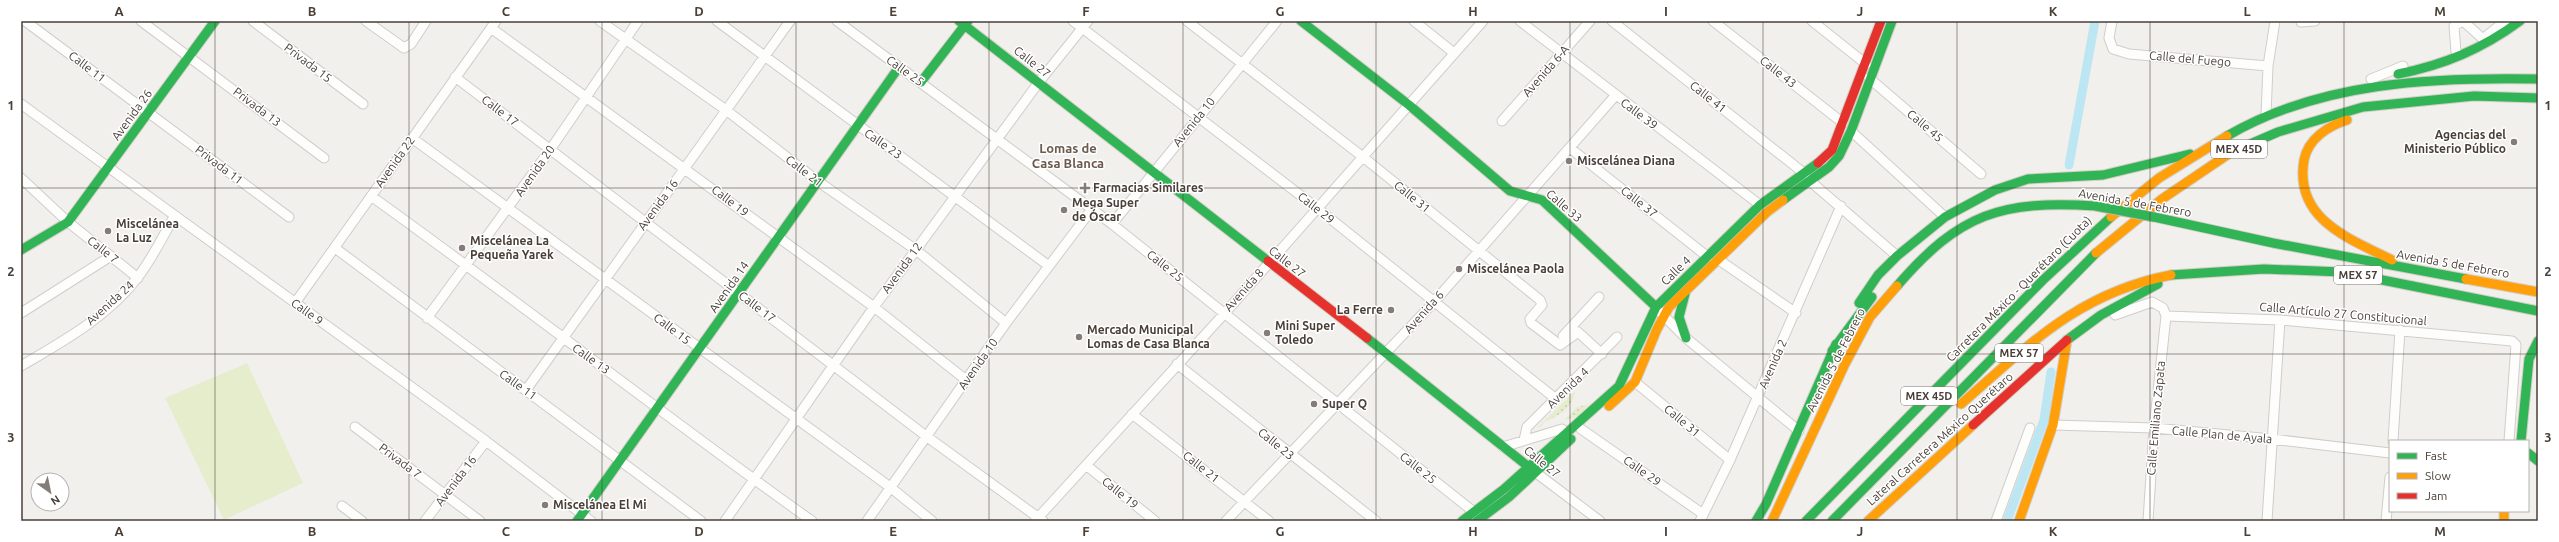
<svg xmlns="http://www.w3.org/2000/svg" width="2559" height="542" font-family="Ubuntu,sans-serif">
<defs>
<pattern id="garden-dots" width="8" height="8" patternUnits="userSpaceOnUse"><rect width="8" height="8" fill="#e5edcd"/><path d="M2 2h.1M6 6h.1" fill="none" stroke="#c6ccb1" stroke-width="1.8" stroke-linecap="round"/></pattern>
</defs>
<rect width="100%" height="100%" fill="#f2f0ed"/>
<!-- grass -->
<path fill="#e5edcd" d="M247,363l56,120 -79,37 -59,-122z"/>
<!-- garden -->
<path fill="url(#garden-dots)" d="M1575,391c-3,17 -15,25 -31,31l-2,4 -5,2z
M1589,404l-11,12 -14,4 13,-13z"/>
<g fill="none" stroke-linecap="round" stroke-linejoin="round">
<!-- canal -->
<path stroke="#bce6f1" stroke-width="9" d="M2069,165l26,-144
M2007,521l37,-101 7,-48"/>
<defs>
<path id="street" d="M25,21l264,196
M141,21l183,137
M253,21l110,83
M366,21l38,27 7,-4 15,-23
M600,21l126,89 93,72 97,68 90,73
M717,21l332,245
M837,21l275,203 367,292
M1073,21l244,187 239,191
M1187,21l176,136 177,143 2,5 -12,14 1,4 29,22 18,-13 24,22
M1414,21l40,32
M1520,21l240,184
M1612,21l193,153
M1713,21l130,102
M1812,21l54,43
M2112,21l-3,17 4,11 16,5 139,12
M2463,21l20,18
M2301,22l14,-1
M491,28l383,279 92,73
M2484,38l21,-17
M2456,52l-2,-26 9,-5
M455,77l471,359 117,85
M1869,78l112,96
M2371,79l32,-13
M21,104l465,337 105,80
M2266,115l2,-49 7,-45
M1502,121l88,-100
M1851,131l94,86
M412,138l478,349 42,34
M1570,148l138,109
M21,178l47,44 70,56
M1810,181l87,75
M371,196c148,106 292,219 441,325
M1112,224l165,-203
M335,248l366,273
M1719,260l77,53
M295,303l201,-282
M1660,312l26,26 113,93
M21,313l90,-57
M2115,315l37,-13 11,6 3,8 -12,112 -6,93
M2166,316l114,4 232,21 4,4 -7,96
M427,318l123,-168 88,-129
M1563,336l36,-39
M1177,364l199,157
M21,366c41,-24 88,-50 117,-89 14,-18 25,-41 36,-60
M1635,382l95,78
M526,390l264,-369
M1132,414l137,107
M2053,425l101,3 118,11 118,14
M355,427l125,94
M1581,429l122,85
M1524,440l3,-13 90,-90
M2393,441l7,-111
M1503,447l59,-18
M1086,465l69,56
M1535,472l65,49
M342,506l20,15
M425,521l61,-80
M725,521l149,-214 165,-225 49,-61
M867,521l139,-198 86,-114
M1035,521l189,-207 259,-293
M1226,521l208,-219 181,-206
M1700,521l30,-61 111,-254
M1996,521l34,-93
M2267,521l13,-201
M2386,521l4,-44"/>
<path id="fast" d="M959,21l309,240
M1301,21l108,84 101,86 32,9 114,107
M2398,74c46,-9 84,-25 122,-53
M921,82l47,-61
M2227,136c92,-54 206,-59 311,-57
M2241,148l37,-16 85,-25 111,-11 64,2
M1783,200l46,-33 10,-11 12,-25 41,-110
M2154,217l119,26 193,36
M21,250l47,-28 147,-201
M2171,275l93,-6 78,3 196,39
M1897,286c63,-73 104,-86 199,-80
M1685,294l-6,23 7,21
M1859,303l19,-28 19,-19 48,-39 50,-27 33,-11 75,-4 87,-21
M1367,338l168,134
M2067,340l34,-25 57,-31
M1832,351l40,-54
M2521,441l8,-82 9,-18
M2528,453l10,8
M577,521l322,-454
M1462,521l42,-32 115,-103 37,-79 104,-102 58,-42
M1477,521l32,-24 62,-58
M1756,521l10,-17 70,-160
M1806,521l237,-241 68,-63
M1832,521l264,-268"/>
<path id="slow" d="M2347,120c-19,6 -39,19 -43,40 -10,59 44,78 88,100
M2111,217l48,-39 68,-42
M2096,253l66,-54 68,-46 11,-5
M2466,279l72,13
M1961,404c68,-59 117,-111 210,-129
M1609,406l26,-24 22,-53 12,-22 98,-95 16,-12
M2504,511v10
M1772,521l72,-155 26,-49 27,-31
M1868,521l105,-96
M2019,521l34,-96 14,-85"/>
<path id="jam" d="M1818,163l14,-13 49,-129
M1268,261l99,77
M1973,425l94,-85"/>
</defs>
<!-- street casing -->
<use href="#street" stroke="#d0cdca" stroke-width="11"/>
<!-- fast casing -->
<use href="#fast" stroke="#d3cdc5" stroke-width="11"/>
<!-- slow casing -->
<use href="#slow" stroke="#d3cdc5" stroke-width="11"/>
<!-- jam casing -->
<use href="#jam" stroke="#d3cdc5" stroke-width="11"/>
<!-- street -->
<use href="#street" stroke="#fdfdfc" stroke-width="9"/>
<!-- fast -->
<use href="#fast" stroke="#30b455" stroke-width="9"/>
<!-- slow -->
<use href="#slow" stroke="#ff9f0a" stroke-width="9"/>
<!-- jam -->
<use href="#jam" stroke="#e5322d" stroke-width="9"/>
<defs>
<path id="fast-bridge" d="M2096,206l58,11"/>
</defs>
<!-- fast-bridge casing -->
<use href="#fast-bridge" stroke="#cab8a8" stroke-width="11" stroke-linecap="butt"/>
<!-- fast-bridge -->
<use href="#fast-bridge" stroke="#30b455" stroke-width="9"/>
</g>
<!-- grid -->
<path fill="none" stroke="#493f37" stroke-width="1" stroke-opacity="0.55" d="M215,21v500M409,21v500M602,21v500M796,21v500M989,21v500M1183,21v500M1376,21v500M1570,21v500M1763,21v500M1957,21v500M2150,21v500M2344,21v500M21,188h2517M21,354h2517"/>
<!-- markers -->
<g fill="#847d77" stroke="#fff" stroke-width="1.5">
<circle cx="2514" cy="142" r="4"/>
<circle cx="1569" cy="161" r="4"/>
<path d="M1083 182h4v4h4v4h-4v4h-4v-4h-4v-4h4z"/>
<circle cx="1064" cy="210" r="4"/>
<circle cx="108" cy="231" r="4"/>
<circle cx="462" cy="248" r="4"/>
<circle cx="1459" cy="269" r="4"/>
<circle cx="1391" cy="310" r="4"/>
<circle cx="1267" cy="333" r="4"/>
<circle cx="1079" cy="337" r="4"/>
<circle cx="1314" cy="404" r="4"/>
<circle cx="545" cy="505" r="4"/>
</g>
<g text-anchor="middle" stroke-width="3" stroke-linejoin="round" paint-order="stroke">
<!-- shield labels -->
<g fill="#fff" stroke="#807973" stroke-width="1">
<rect x="2211" y="140" width="56" height="18" rx="3"/>
<rect x="2334" y="266" width="48" height="18" rx="3"/>
<rect x="1995" y="344" width="48" height="18" rx="3"/>
<rect x="1901" y="387" width="56" height="18" rx="3"/>
</g>
<g font-size="11" font-weight="bold" fill="#493f37">
<text x="2239" y="153">MEX 45D</text>
<text x="2358" y="279">MEX 57</text>
<text x="2019" y="357">MEX 57</text>
<text x="1929" y="400">MEX 45D</text>
</g>
<!-- street labels -->
<g font-size="12" fill="#493f37" stroke="#fff">
<text transform="translate(2190 59) rotate(5)" y="4">Calle del Fuego</text>
<text transform="translate(1032 62) rotate(38)" y="4">Calle 27</text>
<text transform="translate(308 63) rotate(37)" y="4">Privada 15</text>
<text transform="translate(87 67) rotate(37)" y="4">Calle 11</text>
<text transform="translate(905 71) rotate(36)" y="4">Calle 25</text>
<text transform="translate(1546 71) rotate(-49)" y="4">Avenida 6-A</text>
<text transform="translate(1778 72) rotate(38)" y="4">Calle 43</text>
<text transform="translate(1708 97) rotate(38)" y="4">Calle 41</text>
<text transform="translate(257 107) rotate(37)" y="4">Privada 13</text>
<text transform="translate(500 111) rotate(37)" y="4">Calle 17</text>
<text transform="translate(1639 114) rotate(37)" y="4">Calle 39</text>
<text transform="translate(132 115) rotate(-54)" y="4">Avenida 26</text>
<text transform="translate(1194 122) rotate(-51)" y="4">Avenida 10</text>
<text transform="translate(1925 126) rotate(40)" y="4">Calle 45</text>
<text transform="translate(883 144) rotate(35)" y="4">Calle 23</text>
<text transform="translate(395 162) rotate(-55)" y="4">Avenida 22</text>
<text transform="translate(219 165) rotate(37)" y="4">Privada 11</text>
<text transform="translate(535 171) rotate(-55)" y="4">Avenida 20</text>
<text transform="translate(804 171) rotate(37)" y="4">Calle 21</text>
<text transform="translate(1412 197) rotate(39)" y="4">Calle 31</text>
<text transform="translate(730 201) rotate(37)" y="4">Calle 19</text>
<text transform="translate(1639 202) rotate(38)" y="4">Calle 37</text>
<text transform="translate(2135 203) rotate(10)" y="4">Avenida 5 de Febrero</text>
<text transform="translate(658 205) rotate(-54)" y="4">Avenida 16</text>
<text transform="translate(1564 206) rotate(41)" y="4">Calle 33</text>
<text transform="translate(1316 208) rotate(38)" y="4">Calle 29</text>
<text transform="translate(103 250) rotate(38)" y="4">Calle 7</text>
<text transform="translate(1287 262) rotate(38)" y="4">Calle 27</text>
<text transform="translate(2453 264) rotate(10)" y="4">Avenida 5 de Febrero</text>
<text transform="translate(1165 266) rotate(38)" y="4">Calle 25</text>
<text transform="translate(902 268) rotate(-54)" y="4">Avenida 12</text>
<text transform="translate(1676 271) rotate(-44)" y="4">Calle 4</text>
<text transform="translate(729 287) rotate(-55)" y="4">Avenida 14</text>
<text transform="translate(2019 289) rotate(-45)" y="4">Carretera México - Querétaro (Cuota)</text>
<text transform="translate(1244 290) rotate(-48)" y="4">Avenida 8</text>
<text transform="translate(110 303) rotate(-42)" y="4">Avenida 24</text>
<text transform="translate(757 307) rotate(37)" y="4">Calle 17</text>
<text transform="translate(307 312) rotate(36)" y="4">Calle 9</text>
<text transform="translate(1424 312) rotate(-48)" y="4">Avenida 6</text>
<text transform="translate(2343 314) rotate(5)" y="4">Calle Artículo 27 Constitucional</text>
<text transform="translate(672 329) rotate(37)" y="4">Calle 15</text>
<text transform="translate(591 359) rotate(36)" y="4">Calle 13</text>
<text transform="translate(1836 360) rotate(-63)" y="4">Avenida 5 de Febrero</text>
<text transform="translate(978 364) rotate(-55)" y="4">Avenida 10</text>
<text transform="translate(1773 364) rotate(-66)" y="4">Avenida 2</text>
<text transform="translate(518 385) rotate(36)" y="4">Calle 11</text>
<text transform="translate(1568 388) rotate(-44)" y="4">Avenida 4</text>
<text transform="translate(2156 418) rotate(-85)" y="4">Calle Emiliano Zapata</text>
<text transform="translate(1682 421) rotate(40)" y="4">Calle 31</text>
<text transform="translate(2222 435) rotate(5)" y="4">Calle Plan de Ayala</text>
<text transform="translate(1940 439) rotate(-42)" y="4">Lateral Carretera México Querétaro</text>
<text transform="translate(1276 444) rotate(39)" y="4">Calle 23</text>
<text transform="translate(400 461) rotate(37)" y="4">Privada 7</text>
<text transform="translate(1542 462) rotate(39)" y="4">Calle 27</text>
<text transform="translate(1201 467) rotate(38)" y="4">Calle 21</text>
<text transform="translate(1418 468) rotate(38)" y="4">Calle 25</text>
<text transform="translate(1642 471) rotate(35)" y="4">Calle 29</text>
<text transform="translate(456 481) rotate(-53)" y="4">Avenida 16</text>
<text transform="translate(1120 493) rotate(39)" y="4">Calle 19</text>
</g>
<!-- poi labels -->
<g font-size="12" font-weight="bold" fill="#493f37" stroke="#fff" text-anchor="start">
<text x="2506" y="139" text-anchor="end">Agencias del<tspan x="2506" dy="14">Ministerio Público</tspan></text>
<text x="1577" y="165">Miscelánea Diana</text>
<text x="1093" y="192">Farmacias Similares</text>
<text x="1072" y="207">Mega Super<tspan x="1072" dy="14">de Óscar</tspan></text>
<text x="116" y="228">Miscelánea<tspan x="116" dy="14">La Luz</tspan></text>
<text x="470" y="245">Miscelánea La<tspan x="470" dy="14">Pequeña Yarek</tspan></text>
<text x="1467" y="273">Miscelánea Paola</text>
<text x="1383" y="314" text-anchor="end">La Ferre</text>
<text x="1275" y="330">Mini Super<tspan x="1275" dy="14">Toledo</tspan></text>
<text x="1087" y="334">Mercado Municipal<tspan x="1087" dy="14">Lomas de Casa Blanca</tspan></text>
<text x="1322" y="408">Super Q</text>
<text x="553" y="509">Miscelánea El Mi</text>
</g>
<!-- neighbourhood labels -->
<g font-size="13" font-weight="bold" fill="#6d5b4e" stroke="#fff">
<text x="1068" y="153">Lomas de<tspan x="1068" dy="15">Casa Blanca</tspan></text>
</g>
</g>
<!-- border -->
<rect width="2559" height="542" fill="none" stroke="#ffffff" stroke-width="44"/>
<!-- legend -->
<rect x="2389" y="440" width="140" height="72" fill="#ffffff" stroke="#b6b2af"/>
<rect x="2397" y="453" width="20" height="6" fill="#30b455" stroke="#b6b2af"/>
<text x="2425" y="460" font-size="12" fill="#493f37">Fast</text>
<rect x="2397" y="473" width="20" height="6" fill="#ff9f0a" stroke="#b6b2af"/>
<text x="2425" y="480" font-size="12" fill="#493f37">Slow</text>
<rect x="2397" y="493" width="20" height="6" fill="#e5322d" stroke="#b6b2af"/>
<text x="2425" y="500" font-size="12" fill="#493f37">Jam</text>
<!-- north arrow -->
<g transform="translate(50 492) rotate(147)"><circle r="19" fill="#ffffff" stroke="#b6b2af"/>
<path d="M0-3L7 15L0 10L-7 15Z" fill="#847d77"/>
<text y="-6" font-size="11" font-weight="bold" text-anchor="middle" fill="#493f37">N</text>
</g>
<rect x="22" y="22" width="2515" height="498" fill="none" stroke="#493f37" stroke-width="1.5"/>
<g font-size="13" text-anchor="middle" font-weight="bold" fill="#493f37">
<text x="119" y="16">A</text>
<text x="312" y="16">B</text>
<text x="506" y="16">C</text>
<text x="699" y="16">D</text>
<text x="893" y="16">E</text>
<text x="1086" y="16">F</text>
<text x="1280" y="16">G</text>
<text x="1473" y="16">H</text>
<text x="1666" y="16">I</text>
<text x="1860" y="16">J</text>
<text x="2053" y="16">K</text>
<text x="2247" y="16">L</text>
<text x="2440" y="16">M</text>
<text x="11" y="110">1</text>
<text x="2548" y="110">1</text>
<text x="11" y="276">2</text>
<text x="2548" y="276">2</text>
<text x="11" y="442">3</text>
<text x="2548" y="442">3</text>
<text x="119" y="536">A</text>
<text x="312" y="536">B</text>
<text x="506" y="536">C</text>
<text x="699" y="536">D</text>
<text x="893" y="536">E</text>
<text x="1086" y="536">F</text>
<text x="1280" y="536">G</text>
<text x="1473" y="536">H</text>
<text x="1666" y="536">I</text>
<text x="1860" y="536">J</text>
<text x="2053" y="536">K</text>
<text x="2247" y="536">L</text>
<text x="2440" y="536">M</text>
</g>
</svg>
